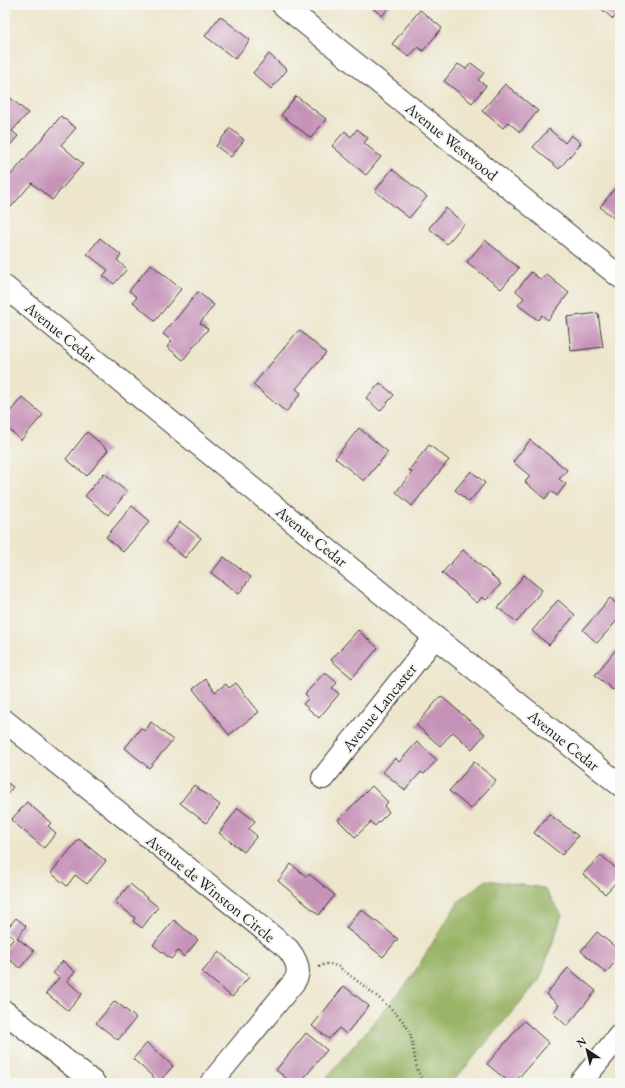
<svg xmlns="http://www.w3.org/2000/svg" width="625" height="1088" font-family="'EB Garamond',serif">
<rect width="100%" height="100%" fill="#f6f6f2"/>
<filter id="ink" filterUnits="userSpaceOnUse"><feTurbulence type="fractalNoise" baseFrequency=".025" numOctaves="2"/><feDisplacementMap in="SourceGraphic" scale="8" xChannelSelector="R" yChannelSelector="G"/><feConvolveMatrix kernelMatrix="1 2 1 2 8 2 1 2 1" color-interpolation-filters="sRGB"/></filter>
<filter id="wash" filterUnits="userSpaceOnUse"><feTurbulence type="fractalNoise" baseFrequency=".012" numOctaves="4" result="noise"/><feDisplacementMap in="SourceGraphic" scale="16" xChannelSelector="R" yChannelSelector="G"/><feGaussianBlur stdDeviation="0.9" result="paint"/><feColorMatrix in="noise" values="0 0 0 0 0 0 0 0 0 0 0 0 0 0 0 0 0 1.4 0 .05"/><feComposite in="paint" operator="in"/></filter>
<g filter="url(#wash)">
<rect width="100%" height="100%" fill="#ede6cc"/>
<!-- forest -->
<path fill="#99b466" stroke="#5a6841" d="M486,880l58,8 18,27 -22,64 -88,104h-130l87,-102 49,-79z"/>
<g id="blocks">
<!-- building -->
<path fill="#c693b8" d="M369,5h22l-9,11z
M597,5h23v6l-7,8z
M420,10l22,18 -19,23 -5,-4 -9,10 -17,-13z
M220,16l30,24 -15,19 -30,-23z
M269,54l18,16 -16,19 -18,-16z
M471,63l13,10 -6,7 8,6 -14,17 -28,-22 14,-17 8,5z
M505,84l33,27 -18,21 -12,-10 -5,6 -21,-17z
M7,95l21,18 -16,18 6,5 -12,14 -1,-1v-51z
M296,96l30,23 -15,19 -30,-23z
M61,116l15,12 -15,17 22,19 -31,36 -20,-17 -21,24 -6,-5v-20z
M230,128l14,12 -13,17 -15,-11z
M357,129l11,9 -4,5 17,14 -15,18 -34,-29 13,-15 6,6z
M549,129l16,14 6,-8 10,8 -22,26 -26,-22z
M392,169l35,28 -18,21 -34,-27z
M620,182v41l-20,-16z
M446,208l18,16 -17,20 -18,-16z
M100,238l21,17 -4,5 10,9 -13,15 -11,-8 5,-6 -21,-16z
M485,240l34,28 -18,21 -34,-27z
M151,264l30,25 -26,32 -22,-19 4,-5 -8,-6z
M531,272l10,8 5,-6 23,19 -21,27 -6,-5 -4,5 -20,-15 6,-7 -8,-7z
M198,292l16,13 -14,18 8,6 -25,31 -16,-13 5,-6 -9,-7z
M598,313l5,34 -32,4 -4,-34z
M299,330l27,23 -30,36 5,4 -15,19 -33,-27z
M380,383l14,12 -14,16 -14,-13z
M22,397l21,18 -22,25 -16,-14v-8z
M359,428l29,24 -24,29 -29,-23z
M87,432l21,18 -21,26 -21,-17z
M530,440l37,30 -8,9 7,5 -9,12 -6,-5 -6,8 -20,-17 5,-6 -17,-14z
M429,445l20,15 -37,46 -16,-14 16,-20 -3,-2z
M471,471l14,12 -16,19 -14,-12z
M104,473l23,19 -19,23 -23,-19z
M132,506l18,15 -27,31 -17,-15z
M180,522l21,16 -16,20 -20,-16z
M463,550l38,34 -15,16 -4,-3 -5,6 -35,-30z
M224,557l27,20 -12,17 -28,-21z
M524,575l18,15 -25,32 -19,-14z
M610,598l10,9v10l-23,26 -14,-13z
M558,600l17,15 -26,30 -17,-14z
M358,630l20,18 -26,30 -21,-18z
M618,647l2,1v34l-7,8 -18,-15z
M325,672l12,11 -5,5 7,6 -20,24 -16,-14 6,-6 -4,-4z
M206,679l9,13 11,-8 3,4 7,-5 23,29 -30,23 -36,-46z
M441,696l44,38 -13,15 -19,-17 -13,14 -24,-21z
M151,722l22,18 -24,28 -24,-20 16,-20 4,3z
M417,742l20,18 -13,14 -3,-2 -16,18 -22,-18 12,-14 4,4z
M474,762l22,18 -25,29 -22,-18z
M5,781l8,6 -8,10z
M194,785l26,20 -14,18 -26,-20z
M372,786l16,16 -4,4 5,6 -14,14 -4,-4 -16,15 -17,-17z
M27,802l24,21 -3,3 8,7 -12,15 -33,-28z
M238,808l17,13 -6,8 8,7 -13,16 -25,-19z
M549,814l29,22 -16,19 -28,-22z
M79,839l27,22 -19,23 -12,-9 -8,11 -16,-13z
M601,855l19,17v6l-15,16 -22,-20z
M291,864l16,13 2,-3 26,21 -16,20 -41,-34z
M130,884l28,23 -16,21 -9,-7 2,-3 -20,-16z
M361,909l37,30 -15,18 -37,-29z
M16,918l10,8 -9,12 17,13 -14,17 -15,-12v-6l9,-12 -9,-7z
M174,920l24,20 -14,17 -6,-6 -7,8 -18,-14z
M597,932l23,19v5l-14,17 -25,-22z
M219,952l30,25 -17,20 -30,-25z
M63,961l12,11 -8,9 15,13 -14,17 -22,-18 13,-15 -6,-5z
M568,968l28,23 -29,35 -14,-13 6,-8 -13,-11z
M344,986l25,20 -23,28 -7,-6 -10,11 -17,-13z
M115,1001l21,17 -18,22 -22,-17z
M524,1021l25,22 -35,40h-4l-23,-19z
M306,1033l21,17 -27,33h-8l-16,-13z
M147,1043l26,23 -14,16 -26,-23z"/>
</g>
</g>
<g filter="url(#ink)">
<use href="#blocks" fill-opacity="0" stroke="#3b3a36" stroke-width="1"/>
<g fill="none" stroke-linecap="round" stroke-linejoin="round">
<defs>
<path id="minor" d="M283,5l337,272
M5,287l430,350 185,148
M5,721l283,228c8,10 14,22 6,33l-83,101
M323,778l112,-141
M5,1012l89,71
M580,1083l40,-48"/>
</defs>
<!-- minor casing -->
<use href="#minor" stroke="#3b3a36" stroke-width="24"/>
<!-- path -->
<path stroke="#3b3a36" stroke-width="2.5" stroke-dasharray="1 3" stroke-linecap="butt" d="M319,967c7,-5 13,-3 20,0 18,14 62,45 70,64 7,17 3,37 16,52"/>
<!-- minor -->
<use href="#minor" stroke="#fff" stroke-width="22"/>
</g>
</g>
<g text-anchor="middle" stroke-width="4" stroke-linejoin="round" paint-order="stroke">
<!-- street labels -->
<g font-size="16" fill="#1c1c1c" stroke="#f6f6f2">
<text transform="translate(452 141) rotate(39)" y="6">Avenue Westwood</text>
<text transform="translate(61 332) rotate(39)" y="6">Avenue Cedar</text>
<text transform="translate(312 536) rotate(39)" y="6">Avenue Cedar</text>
<text transform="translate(379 707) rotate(-51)" y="6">Avenue Lancaster</text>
<text transform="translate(564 740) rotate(39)" y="6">Avenue Cedar</text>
<text transform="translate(211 888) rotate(39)" y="6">Avenue de Winston Circle</text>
</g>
</g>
<!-- margin -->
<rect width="625" height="1088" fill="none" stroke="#f6f6f2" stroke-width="20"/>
<!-- north arrow -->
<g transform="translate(587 1050) rotate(325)" stroke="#f6f6f2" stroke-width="3" paint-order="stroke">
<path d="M0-3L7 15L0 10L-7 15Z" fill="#1c1c1c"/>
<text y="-6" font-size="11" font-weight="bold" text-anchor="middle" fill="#1c1c1c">N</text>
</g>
</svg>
